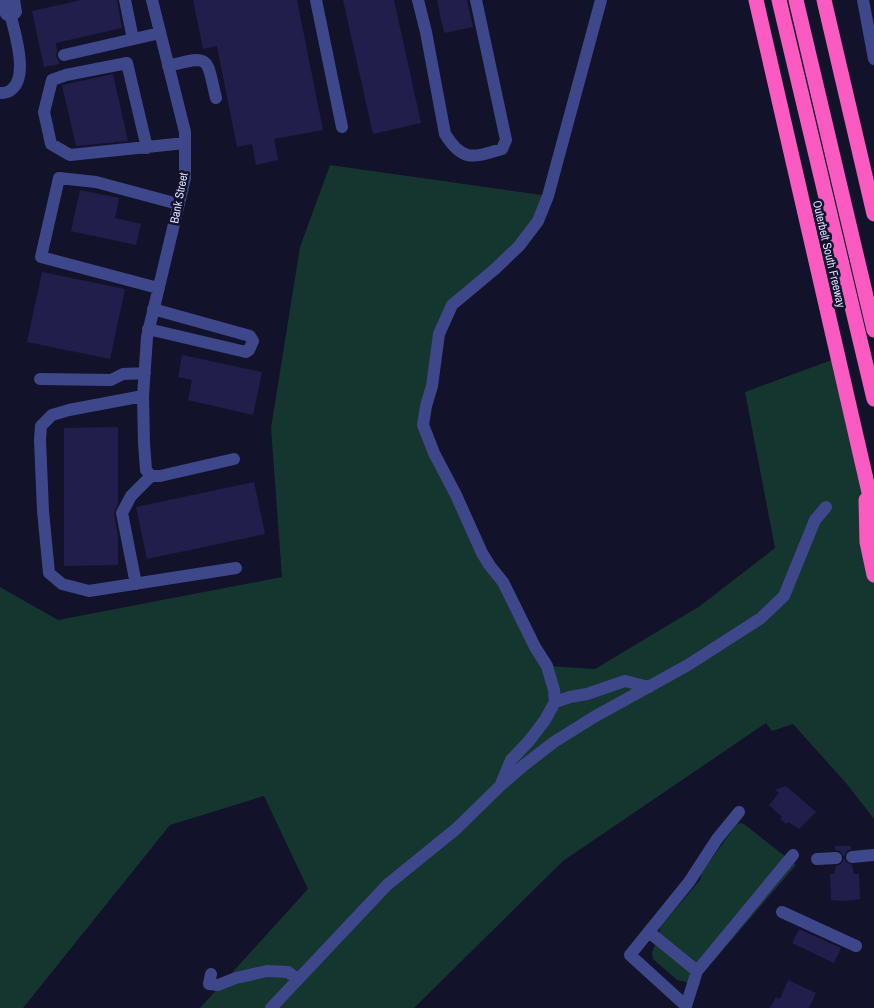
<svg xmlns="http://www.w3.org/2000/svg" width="874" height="1008" font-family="'Archivo Narrow',sans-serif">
<rect width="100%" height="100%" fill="#13122b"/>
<!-- green -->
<path fill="#15352f" d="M330,165l218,31 -10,25 -86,84 -26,101 8,47 113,213 48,3 105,-63 75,-58 -30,-156 92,-34 28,120 9,97v244l-28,-36 -53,-59 -21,7 -6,-8 -203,138 -149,147h-214l108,-119 -44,-93 -94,29 -147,183h-23v-421l58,33 224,-43 -11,-149 29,-181z
M740,823l4,1 52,41 -92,107 -5,6 1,7 -23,-5 -24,-21 -1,-6 9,-27 39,-46 2,-8 34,-47z"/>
<!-- building -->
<path fill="#211e4c" d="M81,0h36l5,28 -66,15 1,8 -1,5 4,8 -16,3 -12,-56z
M193,0h104l26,130 -49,9 4,21 -22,5 -4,-21 -15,3 -20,-101 -14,3z
M343,0h51l27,123 -48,11z
M437,0h30l6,27 -29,6z
M113,74l15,67 -52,5 -14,-61z
M80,190l39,8 -4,20 26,6 -5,21 -65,-14z
M42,272l83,17 -15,70 -83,-17z
M182,355l80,17 -9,43 -65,-15 4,-20 -14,-3z
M118,427v76l-4,11 4,22v29l-54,1v-138z
M254,482l11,52 -118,25 -11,-52z
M786,786l30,26 -17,17 -11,-7 -2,2 -6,-5 2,-2 -13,-12 10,-12 -4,-3z
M835,846h16v3l-4,2 -3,6 -4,-6 -5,-1z
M844,858l2,4 6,3 2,9h5l1,25 -14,2 -15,-1 -1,-26h4l2,-8 5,-2z
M799,929l42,19 -7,15 -42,-20z
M788,980l28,13 -7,15h-39l6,-11 4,2z"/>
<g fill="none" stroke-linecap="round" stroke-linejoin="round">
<!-- minor -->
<path stroke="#3e4789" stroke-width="12" d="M125,0l8,39
M152,0l33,132v46l-38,159 -4,59 1,47 2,27 5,6h9l74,-17
M316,0l26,127
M418,0l8,32 19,102c18,29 29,23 57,15l4,-9 -30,-140
M863,0l11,59
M11,17l5,-5 -2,-12
M64,55l96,-22
M168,66c44,-12 38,-8 48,32
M0,93c4,0 9,-1 11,-3 18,-13 4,-56 0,-73l-5,-3 -3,-14
M147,148l-20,-85 -61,12 -14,5 -8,32 7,32 19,11 115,-12
M158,288l-117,-31 18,-79 37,4 82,22
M148,329l98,23 3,-2 4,-9 -3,-5 -97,-27
M40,379l71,1 12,-6 22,-1
M143,396l-74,14 -17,5 -11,11 -1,14 3,71 6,62 13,11 27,7 147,-23
M136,584l-14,-71 9,-17 20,-20
M555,702l-1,-12 -7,-24 -12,-19 -32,-65 -13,-16 -8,-13 -26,-58 -22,-42 -11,-28 3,-19 6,-20 7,-52 13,-29 43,-36 24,-23 19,-25 10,-25 53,-196
M501,784l10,-24 18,-19 16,-21 10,-18 15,-5 17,-3 38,-13 24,6
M852,857l22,-2
M817,859l19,-1
M782,912l74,34
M649,932l48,39 -11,35
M697,971l96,-116
M211,974l-2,10 9,1 18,-7 31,-7 21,1 9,7
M686,1006l-56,-51 59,-73 28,-43 22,-27
M271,1008l116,-123 69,-56 44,-43 23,-20 31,-24 40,-25 94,-52 73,-47 23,-22 31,-76 11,-13"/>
<!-- highway -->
<path stroke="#fb5bc0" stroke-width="15" d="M756,0l118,514
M779,0l95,399
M796,0l78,330
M824,0l50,214
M866,500l1,42 7,33"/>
</g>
<g text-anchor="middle" stroke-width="5" stroke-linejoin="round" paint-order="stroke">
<!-- street labels -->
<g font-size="12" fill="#dddefe" stroke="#13122b">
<text transform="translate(179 198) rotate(-79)" y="4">Bank Street</text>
<text transform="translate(829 254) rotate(77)" y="4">Outerbelt South Freeway</text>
</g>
</g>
</svg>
